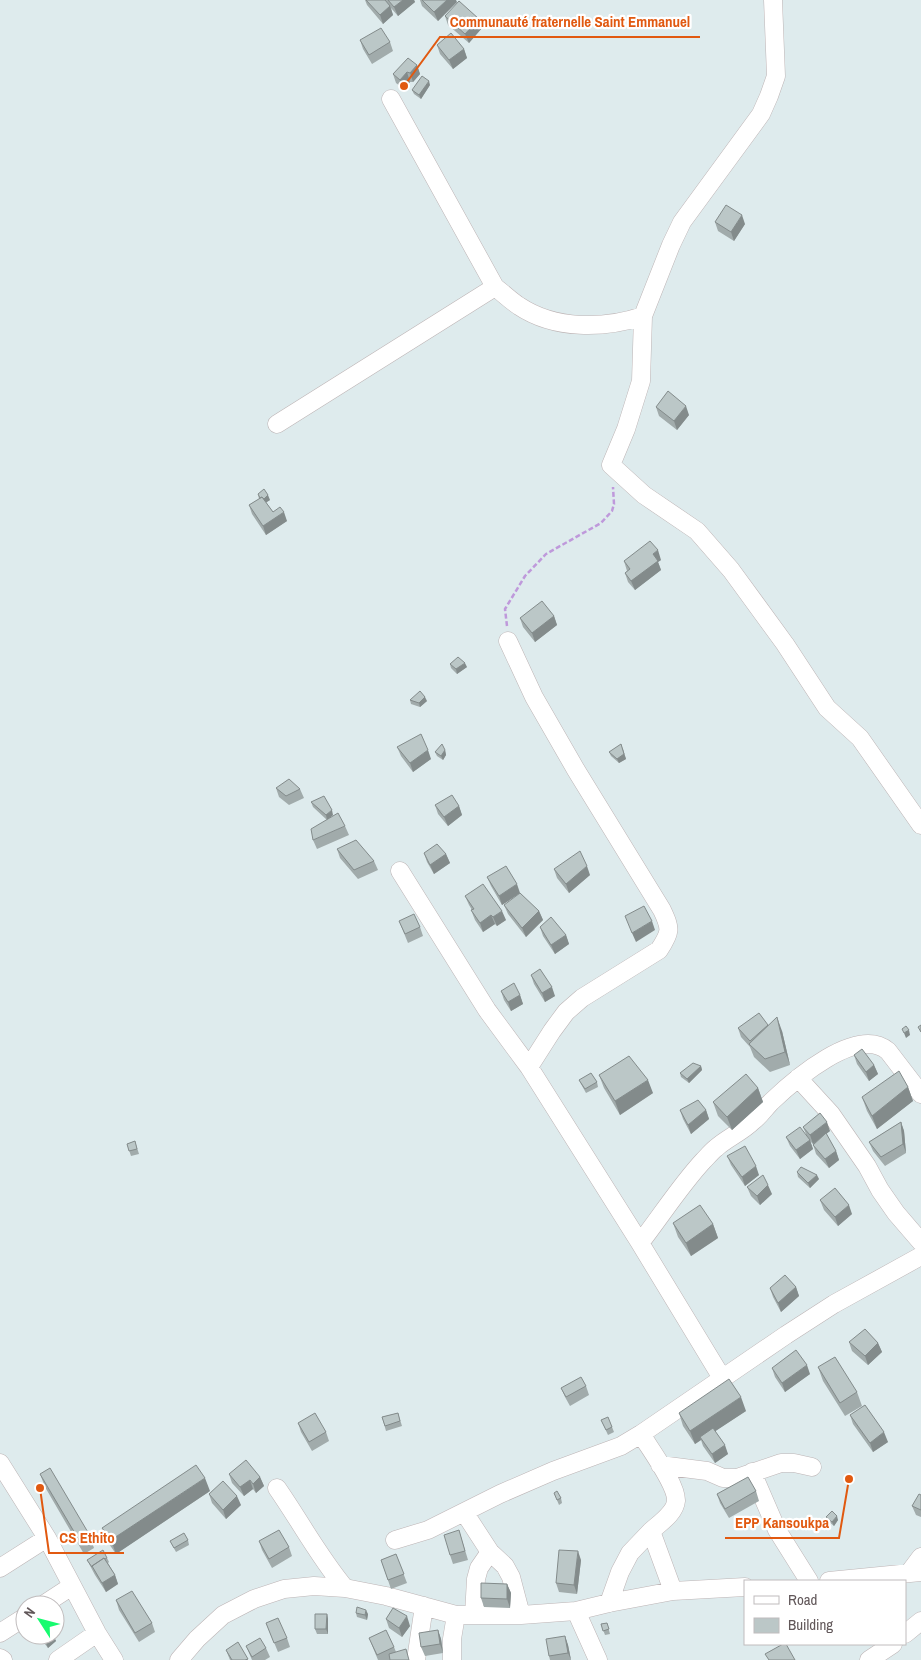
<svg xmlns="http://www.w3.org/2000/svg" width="921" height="1660" font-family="'Archivo Narrow',sans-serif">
<rect width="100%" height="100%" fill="#deebed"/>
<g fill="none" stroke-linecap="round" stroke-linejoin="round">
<defs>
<path id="minor" d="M773,0l3,76 -7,20 -8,18 -79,108 -11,23 -28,71 -2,65 -15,48 -15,36 33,30 53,36 34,39 54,74 42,64 33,30 61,87
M391,99l104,188c8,6 16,14 24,19 36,24 85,23 124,10
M277,424l218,-137
M508,641l26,56 42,73 86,140c9,19 9,22 -3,40l-77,48 -16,14 -14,19 -23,36
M400,871l87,139 42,57 111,176 82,135
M798,1078l33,36 36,52 13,24 16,23 25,29
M640,1243c21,-27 40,-57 63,-82 4,-4 8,-9 13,-13 11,-10 26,-16 37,-27 7,-5 12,-13 18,-19 23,-22 86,-77 117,-51l33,43
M641,1434c9,15 36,51 35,67 -1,12 -16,22 -25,30l22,60
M0,1463l47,75 50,95 17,27
M660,1465l47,6 16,7h14l44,-15h13l18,4
M752,1472l25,58 32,51
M277,1488c23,33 42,69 68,100
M464,1512l26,40 15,14 6,11 10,38
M395,1540l33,-10 72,-36 53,-23 68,-25 20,-12 145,-99 48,-31 87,-48
M0,1568l47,-30
M909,1573l12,-16
M829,1581l92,-9
M609,1603l11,-31 10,-19 21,-22
M43,1605l29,-19
M576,1611l22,49
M474,1615l2,-36 3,-11 11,-16
M0,1633l25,-16
M905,1634l16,-13
M0,1658l3,2
M58,1660l39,-27
M179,1660l18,-21 26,-24 31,-16 30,-10 30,-3 31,2 41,8 70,19h65l55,-4 33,-8 64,-12 72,-4
M416,1660l8,-54
M452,1660v-21l4,-24
M869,1660l24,-16"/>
</defs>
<!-- minor casing -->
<use href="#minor" stroke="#bdb4b5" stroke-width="19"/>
<!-- path -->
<path stroke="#bf99db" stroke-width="2.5" stroke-dasharray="5 2.5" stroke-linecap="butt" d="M507,626l-2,-17 20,-33 21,-22 55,-31 11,-12 2,-7 -1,-17"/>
<!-- minor -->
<use href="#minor" stroke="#fff" stroke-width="18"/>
</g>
<!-- wall -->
<path fill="#a1abab" d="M365,0h49l1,2 -17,14 -7,-8 2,7 -10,9 -16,-19z
M420,0h2l35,2 -19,19 -16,-15z
M445,16l34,3 3,9 -13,15 -21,-18z
M360,40l30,2 3,9 -21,13 -9,-15z
M437,45l27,4 3,9 -14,11 -13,-15z
M417,65l3,9 -7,8h-3l-6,7 -8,-6 -3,-9z
M430,85l-9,14 -7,-5 -2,-4z
M715,222l30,2 -11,17 -16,-10z
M656,407l33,8 -12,15 -18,-14z
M258,494l12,6 -4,2 7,10 14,9 -21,14 -14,-21 -3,-9 10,-6z
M661,560l-3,2 3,8 -26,20 -7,-8 -3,-9 2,-2 -3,-10z
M554,616l3,9 -22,17 -12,-15 -3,-9z
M450,664l17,3 -10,7 -6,-6z
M410,700l17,1 -7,6 -9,-3z
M397,747l34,12 -18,13 -12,-16z
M623,749l3,10 -7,4 -8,-7 -2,-4z
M445,750l1,5 -3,5 -6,-4 -2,-4z
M276,788l24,1 4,9 -15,7 -10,-8z
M311,802l22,13 -6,5 -14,-13z
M435,805l24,1 3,9 -14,11 -10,-12z
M345,826l4,9 -32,14 -4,-9z
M337,849l37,12 4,9 -20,9 -18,-21z
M424,853l22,1 4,9 -16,11 -7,-12z
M554,869l36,6 -21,18 -12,-15z
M487,877l33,16 -18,12 -11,-19z
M465,896l41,24 -9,6 -2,-2 -12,8 -8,-12 -4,-10h1l-3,-5z
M504,905l35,6 4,9 -17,17 -18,-23z
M399,921l21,6 3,9 -15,7z
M540,927l26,8 3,9 -14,10 -12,-18z
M531,975l24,21 -10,6 -11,-18z
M501,991l19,4 3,9 -12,7 -7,-11z
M769,1025l13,6 8,34 -20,7 -16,-15 -4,-10 -9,-10 -3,-9z
M854,1055l20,10 4,9 -9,7 -12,-17z
M701,1066l1,4 -13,13 -8,-6 -1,-4z
M599,1075l54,18 -33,22 -16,-27z
M579,1080l18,2 1,5 -12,6 -5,-9z
M908,1087l5,14 -36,28 -10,-18 -5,-14z
M758,1088l5,14 -31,28 -14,-14 -5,-14z
M680,1110h26l3,9 -18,15 -8,-15z
M901,1122l3,9 2,22 -21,13 -12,-15 -4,-9z
M803,1127l27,4 -4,3 10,17 3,9 -10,8 -13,-14 -3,-10 -3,-3 3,8 -13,10 -10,-13 -4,-9 20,-3z
M135,1141l4,13 -8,2 -4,-12z
M727,1156l32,19 -14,11 -14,-21z
M797,1172l22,7 -9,9 -12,-11z
M747,1187l25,7 -12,11 -9,-9z
M820,1200l32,14 -14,12 -14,-16z
M673,1223l40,1 5,14 -27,18 -13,-19z
M796,1287l3,9 -18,16 -8,-15 -3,-9z
M849,1342l29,1 4,9 -14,13 -16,-14z
M818,1367l39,25 5,14 -17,10 -22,-35z
M772,1368l38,6 -25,18 -10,-15z
M586,1386l3,9 -19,11 -5,-9 -4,-9z
M746,1411l-31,20 13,23 -13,9 -12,-17 -2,-6 -6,4 -12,-18 -4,-13z
M398,1413l4,13 -16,5 -4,-14z
M850,1415l38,27 -15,10 -20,-28z
M601,1420l11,7 2,5 -6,3z
M298,1423l28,9 3,9 -17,10 -11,-19z
M40,1474l49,60 5,14 -10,6 -39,-67z
M229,1474l31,3 4,9 -8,7 -3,-4 -9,7 -12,-13z
M210,1491l-94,63 -9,-13 -5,-13z
M756,1491l3,10 -30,17 -9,-15 -3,-9z
M554,1493l7,5 1,5 -3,2z
M209,1494l32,11 -15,14 -14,-16z
M921,1495v22l-5,-2 -4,-9z
M826,1517l12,3 -4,6 -6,-5z
M459,1530l9,30 -15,4 -3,-9z
M188,1540l1,5 -13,7 -6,-11z
M259,1541l30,6 3,9 -20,12 -10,-18z
M396,1554l11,29 -16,6 -10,-29z
M107,1558l2,4 -1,1 7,12 3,9 -12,8 -11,-17 -8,-15z
M581,1560l-4,34 -18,-2 -3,-9z
M507,1584l4,9 -1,15 -26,-1 -3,-9z
M116,1600l36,23 3,9 -16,10 -20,-32z
M356,1613l12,1 -1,6 -10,-3z
M327,1614l1,5v15h-11l-2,-5z
M386,1619l24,7 -8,11 -13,-9z
M266,1623l21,15 3,9 -12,5z
M607,1623l3,11 -5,1 -4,-11z
M438,1630l3,9 2,14 -18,3 -4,-9z
M38,1635h15l3,6 -8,7z
M565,1636l3,9 3,15h-21l-1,-4z
M369,1638l25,9 2,5 -6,8h-12z
M246,1646l20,2 4,9 -5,3h-13z
M226,1650l22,9v1h-18z"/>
<!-- shaded-wall -->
<path fill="#838b8b" d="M403,0h11l1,2 -17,14 -4,-9z
M447,0h9l1,2 -19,19 -4,-9z
M390,6l3,9 -10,9 -3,-9z
M479,19l3,9 -13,15 -4,-9z
M464,49l3,9 -14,11 -4,-9z
M417,65l3,9 -7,8 -3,-9z
M407,72l3,10 -6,7 -4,-9z
M429,81l1,4 -9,14 -2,-4z
M742,215l3,9 -11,17 -3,-9z
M686,406l3,9 -12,15 -3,-9z
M268,495l2,5 -6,4 -2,-4z
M284,512l3,9 -21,14 -3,-9z
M658,550l3,10 -3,2 3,8 -26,20 -4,-9 22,-27z
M554,616l3,9 -22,17 -3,-9z
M465,663l2,4 -10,7 -1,-5z
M425,697l2,4 -7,6 -1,-4z
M621,744l5,15 -7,4 -2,-4z
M428,750l3,9 -18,13 -3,-9z
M445,750l1,5 -3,5 -2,-4z
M459,806l3,9 -14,11 -4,-9z
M332,810l1,5 -6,5 -1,-5z
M446,854l4,9 -16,11 -4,-9z
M587,866l3,9 -21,18 -3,-9z
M517,884l3,9 -18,12 -3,-9z
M502,911l4,9 -9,6 -4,-9z
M539,911l4,9 -17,17 -4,-9z
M491,915l4,9 -12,8 -3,-9z
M652,921l3,9 -19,12 -4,-9z
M566,935l3,9 -14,10 -4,-9z
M552,987l3,9 -10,6 -3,-9z
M520,995l3,9 -12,7 -3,-9z
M777,1017l5,14 8,34 -5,-13z
M909,1030l1,5 -4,3 -2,-5z
M874,1065l4,9 -9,7 -3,-9z
M701,1066l1,4 -13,13 -2,-4z
M648,1080l5,13 -33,22 -5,-14z
M908,1087l5,14 -36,28 -5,-13z
M758,1088l5,14 -31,28 -5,-13z
M706,1110l3,9 -18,15 -3,-9z
M827,1122l3,9 -17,13 -3,-9z
M901,1122l3,9 2,22 -3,-9z
M810,1140l3,9 -13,10 -4,-9z
M836,1151l3,9 -10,8 -4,-9z
M756,1166l3,9 -14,11 -3,-9z
M817,1175l2,4 -9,9 -2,-5z
M768,1185l4,9 -12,11 -3,-9z
M849,1205l3,9 -14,12 -3,-9z
M713,1224l5,14 -27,18 -5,-13z
M796,1287l3,9 -18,16 -3,-9z
M878,1343l4,9 -14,13 -3,-9z
M807,1365l3,9 -25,18 -3,-9z
M741,1397l5,14 -44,29 -2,-3 1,3 -6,4 -5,-13z
M884,1432l4,10 -15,10 -3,-9z
M725,1445l3,9 -13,9 -3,-9z
M260,1477l4,9 -8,7 -3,-9z
M205,1478l5,13 -94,63 -5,-14z
M250,1480l3,9 -9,7 -4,-9z
M237,1496l4,9 -15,14 -3,-9z
M837,1516l1,4 -4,6 -2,-4z
M578,1551l3,9 -4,34 -3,-9z
M115,1575l3,9 -12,8 -4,-9z
M507,1584l4,9 -1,15 -3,-9z
M366,1610l2,4 -1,6 -2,-5z
M327,1614l1,5v15l-2,-5z
M407,1616l3,10 -8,11 -3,-9z
M438,1630l3,9 2,14 -3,-9z
M565,1636l3,9 3,15 -3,-7z
M54,1637l2,4 -8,7 -2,-5z"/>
<!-- building -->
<path fill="#bbc7c7" stroke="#838b8b" d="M366,0h19l5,6 -10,9z
M388,0h15l-9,7z
M422,0h25l-13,12z
M459,1l20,18 -14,15 -20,-18z
M381,28l9,14 -21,13 -9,-15z
M451,33l13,16 -15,11 -12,-15z
M408,58l9,7 -7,8 -3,-1 -7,8 -7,-6z
M422,76l7,5 -10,14 -7,-5z
M726,205l16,10 -11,17 -16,-10z
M668,391l18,15 -12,15 -18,-14z
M264,489l4,6 -4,4 -2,-2 -2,1 -2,-4z
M262,497l11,15 7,-5 4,5 -21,14 -14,-21z
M650,541l8,9 -5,4 5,7 -27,20 -6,-8 5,-4 -6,-8z
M542,601l12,15 -22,17 -12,-15z
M458,657l7,6 -9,6 -6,-5z
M420,691l5,6 -6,6 -9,-3z
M421,734l7,16 -18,13 -13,-16z
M442,744l3,6 -4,6 -6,-4z
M621,744l3,10 -7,5 -8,-7z
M289,779l11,10 -14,7 -10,-8z
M452,795l7,11 -15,11 -9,-12z
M324,796l8,14 -6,5 -15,-13z
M338,813l7,13 -32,14 -2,-11z
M356,840l18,21 -20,9 -17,-21z
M437,844l9,10 -16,11 -6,-12z
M580,851l7,15 -21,18 -12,-15z
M506,866l11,18 -18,12 -12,-19z
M483,884l19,27 -9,6 -2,-2 -11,8 -9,-13 3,-1 -9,-13z
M520,893l19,18 -17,17 -18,-23z
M644,906l8,15 -20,12 -7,-17z
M414,914l6,13 -15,7 -6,-13z
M551,917l15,18 -15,10 -11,-18z
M540,969l12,18 -10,6 -11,-18z
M514,983l6,12 -12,7 -7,-11z
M759,1013l9,12 -18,16 -12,-13z
M777,1017l8,35 -20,7 -16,-15z
M921,1025v7l-3,-5z
M906,1026l3,4 -5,3 -2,-4z
M862,1049l12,16 -8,7 -12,-17z
M629,1056l19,24 -33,21 -16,-26z
M693,1063l8,3 -14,13 -7,-6z
M899,1071l9,16 -36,29 -10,-19z
M591,1073l6,9 -12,7 -6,-9z
M746,1074l12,14 -31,29 -14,-15z
M698,1100l8,10 -18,15 -8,-15z
M820,1113l7,9 -17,13 -7,-8z
M901,1122l2,22 -22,13 -12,-15z
M800,1127l10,13 -14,10 -10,-13z
M826,1133l10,18 -11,8 -12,-14z
M135,1141l2,8 -8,2 -2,-7z
M745,1146l11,20 -14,11 -15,-21z
M801,1167l16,8 -9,8 -11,-11z
M763,1175l5,10 -11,11 -10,-9z
M835,1188l14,17 -14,12 -15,-17z
M700,1205l13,19 -27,19 -13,-20z
M785,1275l11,12 -18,16 -8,-15z
M865,1329l13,14 -13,13 -16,-14z
M796,1350l11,15 -25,18 -10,-15z
M835,1357l22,35 -17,11 -22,-36z
M581,1377l5,9 -20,11 -5,-9z
M729,1379l12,18 -51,34 -11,-18z
M865,1405l19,27 -14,11 -20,-28z
M315,1413l11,19 -17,10 -11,-19z
M398,1413l2,8 -15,5 -3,-9z
M608,1417l4,10 -6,3 -5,-10z
M713,1428l12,17 -13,9 -12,-17z
M246,1460l14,17 -7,7 -3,-4 -10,7 -11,-13z
M196,1465l9,13 -94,62 -9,-12z
M50,1468l39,66 -10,6 -39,-66z
M748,1477l8,14 -31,18 -8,-15z
M223,1481l14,15 -14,14 -14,-16z
M557,1491l4,7 -4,2 -3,-7z
M919,1494l2,1v15l-9,-4z
M832,1511l5,5 -5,6 -6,-5z
M279,1530l10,17 -20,12 -10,-18z
M459,1530l6,21 -15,4 -6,-20z
M184,1533l4,7 -14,8 -4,-7z
M103,1550l4,8 -2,1 -1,-1 -12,8v1l-5,-7z
M559,1550l19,1 -4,34 -18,-2z
M396,1554l8,20 -16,6 -7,-20z
M104,1558l11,17 -13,8 -10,-17z
M481,1583l26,1v15l-26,-1z
M132,1591l20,32 -17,10 -19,-33z
M357,1607l9,3 -1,5 -9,-2z
M393,1608l14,8 -8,12 -13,-9z
M315,1614h12l-1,15h-11z
M278,1618l9,20 -13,5 -8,-20z
M607,1623l2,6 -6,2 -2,-7z
M386,1630l8,17 -17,8 -8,-17z
M438,1630l2,14 -19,3 -2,-14z
M40,1635h13l1,2 -8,6z
M565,1636l3,17 -19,3 -3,-17z
M260,1638l6,10 -14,9 -6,-11z
M238,1642l10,17 -3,1h-13l-6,-10z
M783,1644h3l9,16h-26l-4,-6z
M406,1649l3,11h-19l-1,-6z"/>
<!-- callouts -->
<path fill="none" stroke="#e15910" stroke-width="2" d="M404 86L440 37H700M849 1479L839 1538H725M40 1488L49 1553H124"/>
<g fill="#e15910" stroke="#fff" stroke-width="2">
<circle cx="404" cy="86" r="5"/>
<circle cx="849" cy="1479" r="5"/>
<circle cx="40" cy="1488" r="5"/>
</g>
<g font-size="15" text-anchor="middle" font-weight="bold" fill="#e15910" stroke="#fff" stroke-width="4.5" stroke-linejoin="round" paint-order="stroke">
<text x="570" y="27">Communauté fraternelle Saint Emmanuel</text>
<text x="782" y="1528">EPP Kansoukpa</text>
<text x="87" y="1543">CS Ethito</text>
</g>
<!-- legend -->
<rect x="744" y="1580" width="162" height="65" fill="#ffffff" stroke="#c0bcbd"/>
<rect x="754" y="1596" width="25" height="8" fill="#ffffff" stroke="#c0bcbd"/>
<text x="788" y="1605" font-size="15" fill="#615759">Road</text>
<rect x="754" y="1618" width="25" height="15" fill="#bbc7c7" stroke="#c0bcbd"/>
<text x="788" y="1630" font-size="15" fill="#615759">Building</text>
<!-- north arrow -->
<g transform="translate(40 1620) rotate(306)"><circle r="24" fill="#ffffff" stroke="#c0bcbd"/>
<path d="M0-4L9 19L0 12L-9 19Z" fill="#16fb6f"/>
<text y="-8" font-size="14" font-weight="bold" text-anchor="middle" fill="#615759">N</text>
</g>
</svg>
